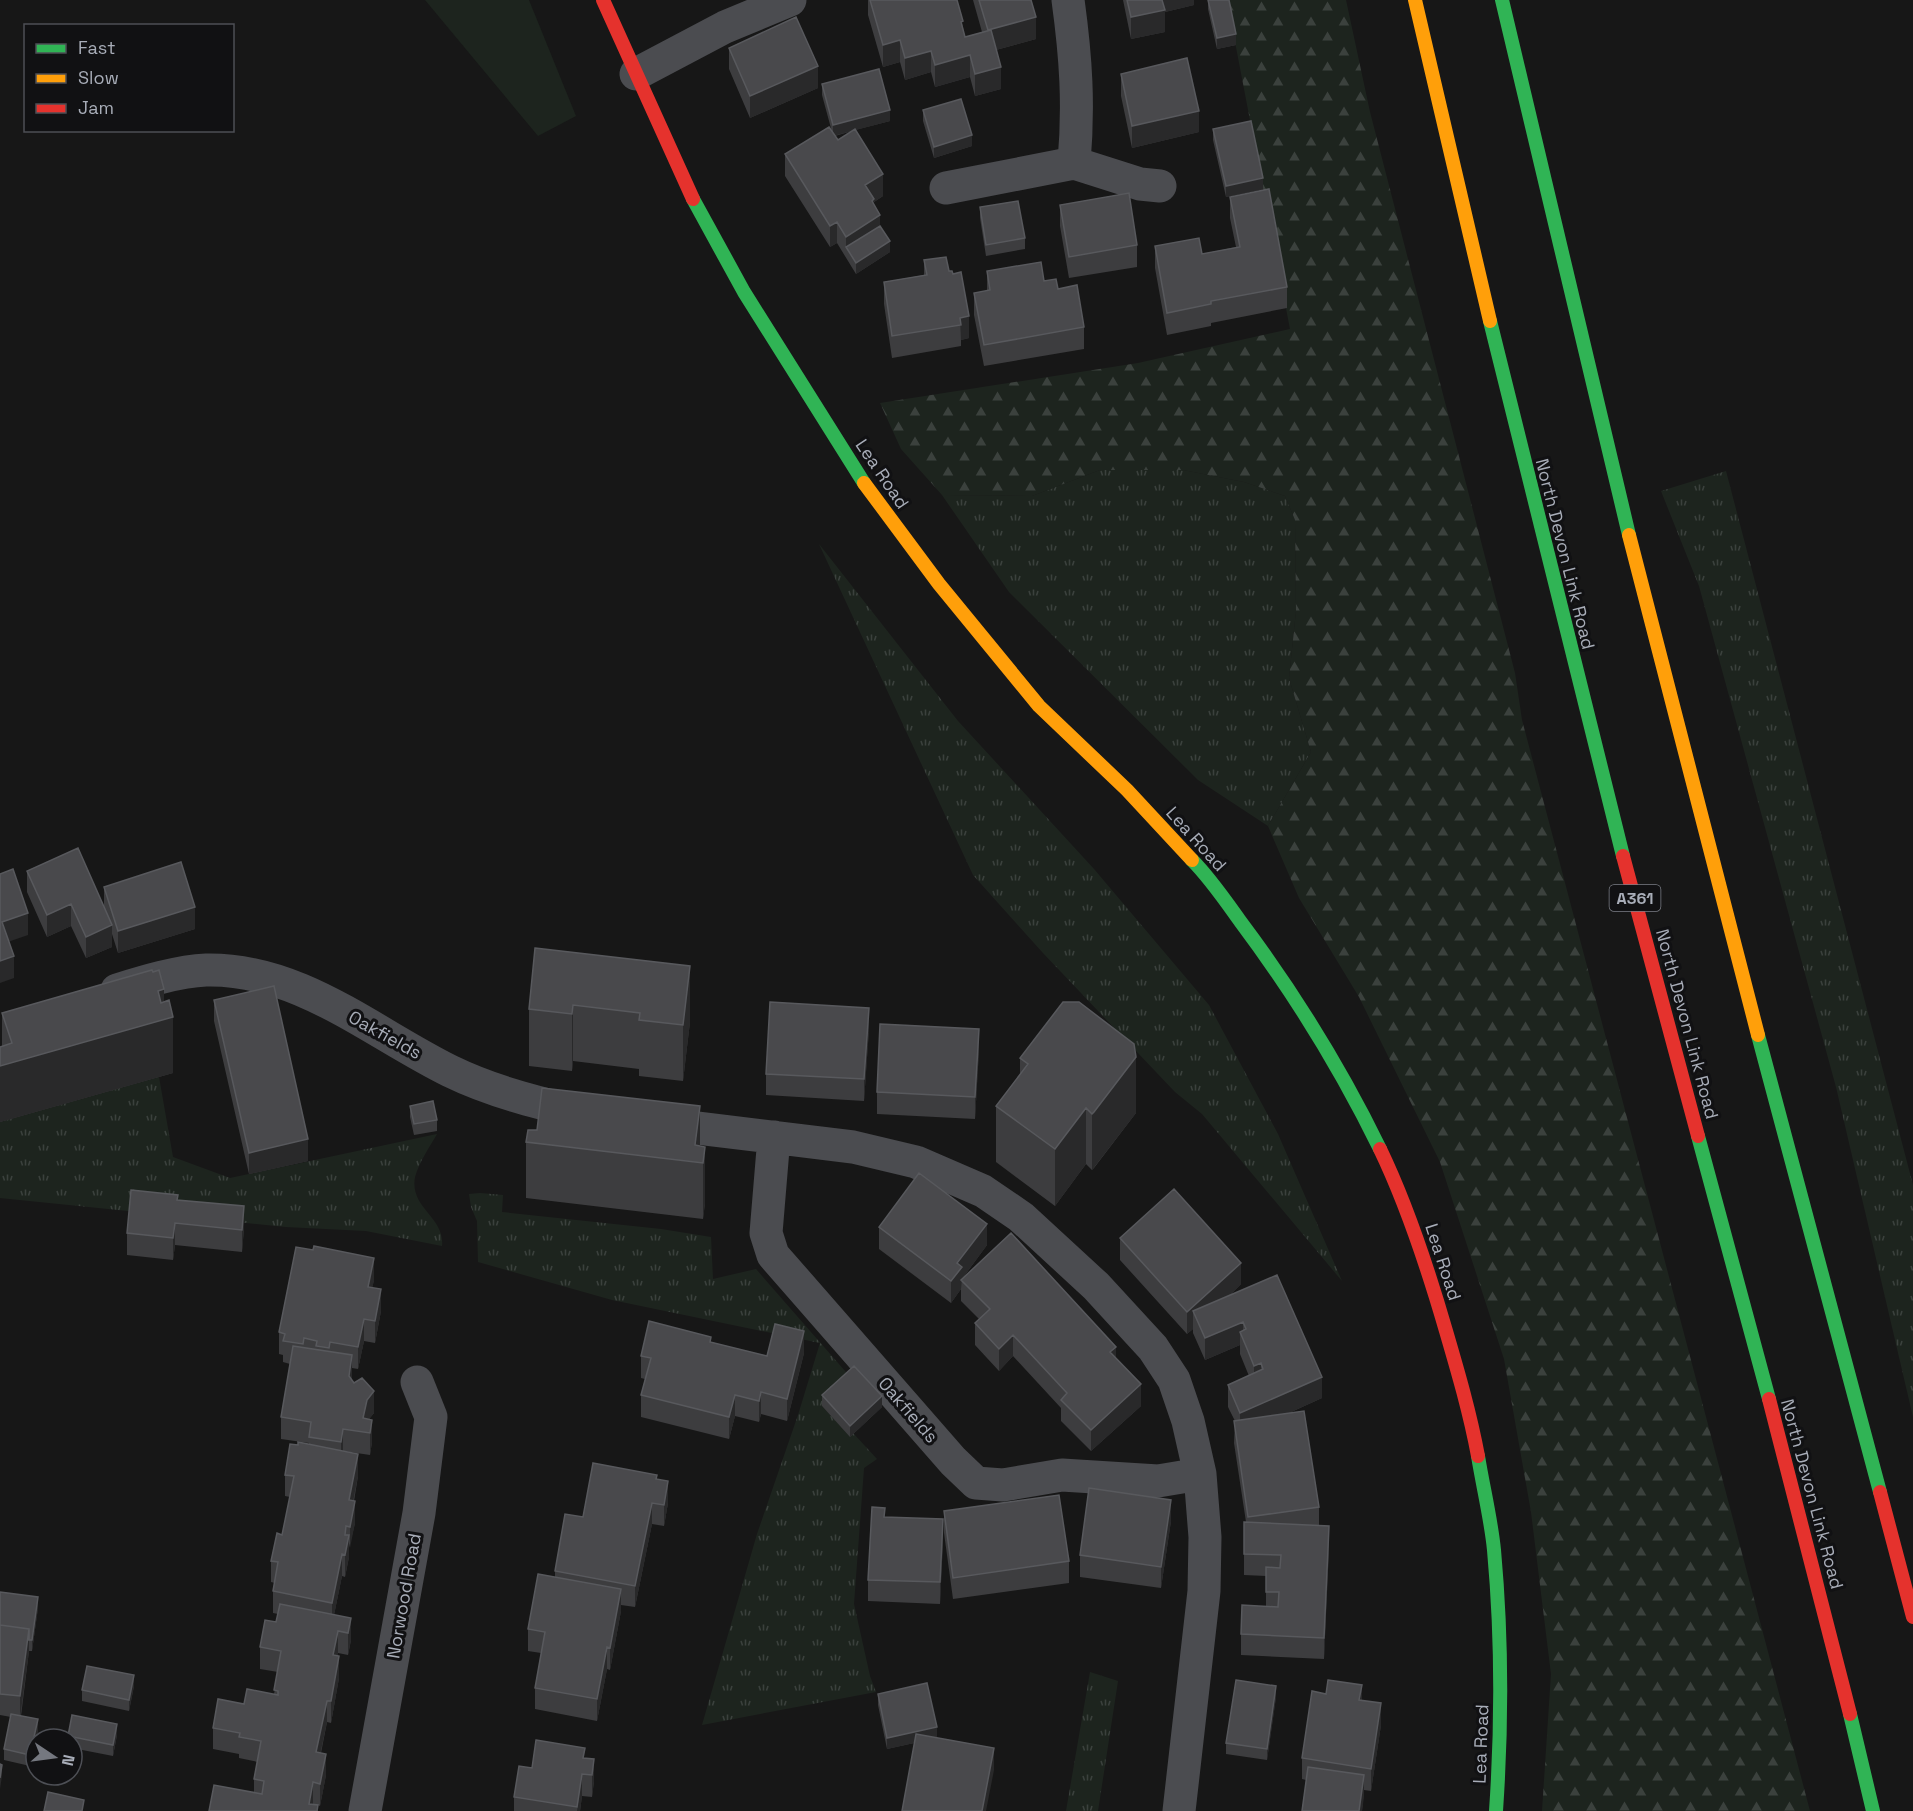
<svg xmlns="http://www.w3.org/2000/svg" width="1913" height="1811" font-family="'Space Grotesk',sans-serif">
<defs>
<pattern id="grass-tufts" width="24" height="20" patternUnits="userSpaceOnUse" patternTransform="scale(1.5)"><rect width="24" height="20" fill="#1d241e"/><path d="M3 7l-1-3M5 7V3M7 7l1-3M15 17l-1-3M17 17v-4M19 17l1-3" fill="none" stroke="#3b413d"/></pattern>
<pattern id="forest-firs" width="22" height="20" patternUnits="userSpaceOnUse" patternTransform="scale(1.5)"><rect width="22" height="20" fill="#1d241e"/><path d="M5 1l3.5 6h-7zM16 11l3.5 6h-7z" fill="#3b413d"/></pattern>
</defs>
<rect width="100%" height="100%" fill="#171717"/>
<!-- grass -->
<path fill="url(#grass-tufts)" d="M1100,470h83l61,12 41,14 10,24 1,91 -7,67 22,74 -43,74 -70,-46 -189,-188 -67,-97 90,1z
M1726,471l187,714v232l-77,-330 -137,-501 -38,-95z
M819,544l139,177 136,148 115,136 69,129 64,147 -140,-167 -27,-22 -132,-139 -70,-78z
M159,1077l14,80 57,21 207,-44c-8,14 -18,28 -22,43 -6,31 30,40 27,69l-76,-15 -80,-4 -286,-29v-76z
M480,1193l23,2 -1,17 159,17 50,8 2,42 43,-10 96,110 -30,27 28,30 3,-3 24,26 -13,9 -10,136 16,72 6,16 -174,33 55,-191 41,-119 22,-72 -208,-43 -134,-38 -1,-41 -6,-14 -2,-13z
M1090,1672l28,9 -20,130h-32z"/>
<!-- forest -->
<path fill="url(#forest-firs)" d="M1227,0h119l24,112 145,561 7,47 288,1091h-268l9,-137 -20,-162 -27,-153 -64,-197 -81,-165 -60,-99 -31,-72 43,-74 -22,-74 7,-67 -1,-91 -10,-24 -41,-14 -61,-12h-83l-68,26 -90,-1 -41,-46 -21,-46 258,-40 152,-34z"/>
<!-- green -->
<path fill="#1d241e" d="M425,0h104l47,116 -38,20z"/>
<g fill="none" stroke-linecap="round" stroke-linejoin="round">
<!-- street -->
<path stroke="#4b4c50" stroke-width="33" d="M636,74l89,-47 65,-27
M1074,163l66,21 20,2
M946,188l128,-25c5,-58 2,-105 -6,-163
M117,990c26,-8 62,-19 89,-20 93,-2 165,62 244,101 43,21 89,32 134,43
M656,1123l197,24 63,15 67,29 38,26 75,69 57,62 21,32 14,41 12,53 5,63 -1,54 -25,220
M774,1137l-8,96 7,22 180,206 23,22 27,2 59,-10 96,6 42,-7
M365,1811l54,-298 12,-96 -14,-35"/>
<!-- fast -->
<path stroke="#30b455" stroke-width="14" d="M1502,0l127,535
M693,199l51,93 120,191
M1490,321l133,535
M1192,860c18,18 33,40 48,61 54,72 101,148 140,228
M1758,1035l122,457
M1698,1136l71,263
M1478,1456c5,31 13,63 16,94 8,88 8,174 2,261
M1850,1714l23,97"/>
<!-- slow -->
<path stroke="#ff9f0a" stroke-width="14" d="M1415,0l75,321
M864,483l75,101 100,122 88,84 65,70
M1629,535l129,500"/>
<!-- jam -->
<path stroke="#e5322d" stroke-width="14" d="M603,0l90,199
M1623,856l75,280
M1380,1149c28,58 48,120 66,182 12,41 24,82 32,125
M1769,1399l81,315
M1880,1492l33,125"/>
</g>
<!-- wall -->
<path fill="#3d3d3f" fill-rule="evenodd" d="M868,0h89l8,37 17,-5 -9,-32h58l5,39 -40,11 5,39 -26,7 -5,-19 -35,10 -4,-15 -26,8 -5,-18 -17,5 -15,-52z
M1123,0h71v5l-29,7v20l-34,7z
M1208,0h21l7,45 -19,4 -9,-40z
M729,48l89,40 -68,30 -21,-49z
M1121,74l78,58 -67,16 -11,-52z
M822,84l68,37 -35,9 28,66 -9,6v3l6,21 10,26 -34,22 -19,-31 -7,4 -45,-71v-22l47,-22 -10,-37zM852,131l-14,9 -3,-4z
M923,110l49,36 -38,12 -11,-37z
M1213,129l50,60 -37,8 -13,-57z
M1230,197l57,90v21l-76,15v3l-44,9 -12,-67v-22l47,8 34,-7 -6,-29z
M1060,205l77,40v22l-68,11 -9,-52z
M980,207l45,31v11l-39,7 -6,-38z
M924,260l25,11 20,67 -8,2v6l-69,12 -8,-54v-22l40,-7z
M987,271l57,10 40,46v22l-100,17 -10,-51v-22l13,-2z
M27,871l77,36v-20l91,42 -77,24 -6,-19v13l-26,11 -15,-32 -24,11 -20,-45z
M690,966v56l-7,59 -44,-5v-7l-66,-8 -1,10 -43,-5v-57z
M214,1000l94,161 -59,13 -35,-153z
M164,1002l9,71 -173,49v-75l2,-1v-33z
M869,1029l-5,72 -98,-6v-21z
M979,1050l-4,69 -98,-5v-22z
M1020,1058l116,55 -42,55 -2,2 -6,-6 -31,42 -59,-44v-56l24,-32z
M410,1106l27,14v11l-23,4 -4,-18z
M526,1142l179,5v56l-2,16 -177,-21z
M178,1200l66,28 -2,24 -67,-7 -2,15 -46,-5v-22z
M879,1227l108,18 -25,34 154,80 25,47 -50,45 -30,-30v-13l-48,-52 -14,15 -24,-26v-22l4,-4 -18,-18v-12l-10,14 -72,-54z
M1120,1238l121,46 -12,12 93,102 -33,15 30,94v19l10,22 -5,111 -83,-4v-21l25,-28v-30l-22,-1v-53h2l-12,-79 1,-22 -7,-14v-22l21,-9 -9,-22v-9l-35,15 -12,-27v-4l-6,5 -67,-74z
M374,1280l-2,8 9,23 -6,32 -11,-2 -6,28 -6,-1v12l22,33 -5,6 3,23 -2,13 -27,-4 15,25 -4,25 1,22 -6,25v9l-4,20 -3,-1 -8,39 17,3v22l-3,15 -10,-2 -1,3 2,22 -8,45 -4,-1 -6,31 5,22 -6,31 -2,-1v6l-64,-18v-14l4,-17 -19,-4v-4l-26,-5v-21l31,-24 30,-10 4,-22 -18,-3v-22l16,-25 2,-8 -5,-1v-22l2,-8 -4,-1v-21l11,-26 8,-38 -5,-1v-21l13,-30 11,-1v-1l-28,-4v-22l9,-53 -7,-2v-7l-4,-1v-22z
M711,1342l56,14 37,-3 -17,68 -26,-7 -2,8 -24,-6 -6,23 -88,-22v-22l4,-16 -4,-1v-22z
M822,1395l60,12 -32,30 -28,-31z
M657,1479l11,24 -4,23 -12,-2 -17,83 -14,-2v6l-11,59 -3,-1 -10,52 -62,-12v-21l6,-35 -13,-2v-22l27,-52v-6l28,-54z
M944,1511l125,50v22l-116,16 -9,-66z
M885,1517l58,24 -3,63 -72,-3v-21z
M1171,1521l-10,67 -81,-11v-22z
M0,1592l38,16 -6,43h-3l-8,65 17,14 -8,36 -26,-6v-11l7,-32 -11,-2z
M134,1686l-5,25 -47,-10v-11z
M878,1694l59,44 57,32 -80,-27 -27,6 -9,-44z
M1276,1697l-9,63 -41,-6v-11z
M1362,1700l19,25 -10,66 -7,-1 -2,21h-60l4,-31 -4,-1v-21z
M117,1735l-4,21 -41,-8v-9h-4v-3z
M585,1758l9,23 -2,16 -10,-1 -2,15h-66v-14l18,-29z"/>
<!-- shaded-wall -->
<path fill="#29292a" d="M1160,0h34v5l-29,7v20l-34,7v-22z
M1036,17v22l-48,13v-22z
M1236,34v11l-19,4v-11z
M900,40v22l-17,5v-22z
M931,51v21l-26,8v-22z
M970,55v22l-35,10v-22z
M818,66v22l-68,30v-22z
M1001,67v22l-26,7v-22z
M890,110v11l-57,15v-11z
M1199,111v21l-67,16v-22z
M972,135v11l-38,12v-11z
M883,174v22l-9,6v17l6,-4v22l-34,10v-10l19,-52z
M1263,178v11l-37,8v-11z
M837,222v21l-7,4v-21z
M890,241v11l-34,22v-11z
M969,316v22l-8,2 -1,-22z
M71,904v22l-24,11v-22z
M195,907v22l-77,24v-22z
M28,913v22l-26,9v-22z
M112,925v22l-26,11v-21z
M14,956v22l-14,5v-22z
M690,966v56l-7,59v-56z
M164,989v30l9,-2v56l-173,49v-56z
M573,1005v56l-1,10v-57z
M869,1008v21l-5,72v-22z
M979,1029v21l-4,69v-22z
M1136,1057v56l-44,57v-56z
M700,1106v56l-5,-17z
M1086,1108v56l-31,42v-57z
M308,1139v22l-59,13v-21z
M705,1147v56l-2,16v-56z
M244,1206v22l-2,24v-22z
M175,1223v22l-2,15v-22z
M987,1224v21l-25,34 -1,10 -10,14v-22l6,-18z
M374,1258v22l-6,28v-21z
M1241,1263v21l-42,40 -6,-13v18l-6,5v-22z
M381,1289v22l-6,32v-22z
M364,1319v22l-6,28v-22z
M1243,1322v18l-3,-8v13l-35,15v-22z
M804,1331v22l-17,68v-22z
M1013,1335v21l-14,15v-22z
M1116,1347v21l-6,-16z
M352,1355v22l-3,20v-21z
M1261,1363v22l-7,3v-22z
M1322,1377v21l-82,37v-22z
M1141,1384v22l-50,45v-21z
M374,1391v22l-7,9 -4,-4 4,-18z
M761,1392v22l-2,8v-21z
M735,1395v21l-6,23v-22z
M882,1396v11l-32,30v-11z
M372,1420v22l-2,13v-22z
M343,1429v22l-2,13v-22z
M358,1454v22l-9,46v-22z
M668,1481v22l-4,23v-21z
M1171,1500v21l-10,67v-21z
M355,1501v22l-5,25v-21z
M652,1503v21l-17,83v-21z
M943,1519v22l-3,63v-22z
M346,1526v21l3,-12v22l-4,20v-42z
M1329,1526v22l-5,111v-21z
M342,1554v22l-10,49v-22z
M621,1589v22l-11,59v-22z
M38,1597v11l-6,43v-11z
M351,1618v22l-3,15v-22z
M29,1629v22l-9,67v-22z
M338,1631v22l-5,24v-22z
M607,1647v22l-10,52v-22z
M339,1656v22l-8,45v-22z
M134,1675v11l-5,25v-11z
M1362,1685v22l-3,-7z
M1276,1686v11l-9,63v-11z
M327,1701v21l-11,52v-22z
M1381,1703v22l-10,66v-22z
M38,1719v11l-8,36v-11z
M117,1724v11l-4,21v-11z
M937,1727v11l-50,11v-11z
M994,1748v22l-8,41h-4z
M326,1754v21l-6,31v-22z
M594,1759v22l-2,16v-22z
M2,1765v11l-2,13v-11z
M582,1774v22l-2,15h-3z
M1364,1775v22l-2,14h-3z
M313,1782v22h-4z"/>
<!-- building -->
<path fill="#49494c" stroke="#58595d" stroke-width="1.5" d="M870,0h87l6,21 -2,1 4,15 26,-7 10,37 -26,7 -5,-19 -35,10 -4,-14 -26,7 -5,-18 -17,5z
M979,0h52l5,17 -48,13z
M1127,0h35l3,10 -34,7z
M1208,0h21l7,34 -19,4z
M796,17l22,49 -68,30 -21,-48z
M1187,58l12,53 -67,15 -11,-52z
M879,69l11,41 -57,15 -11,-41z
M961,99l11,36 -38,12 -11,-37z
M1251,121l12,57 -37,8 -13,-57z
M829,127l9,13 17,-11 28,45 -18,11 9,14 -2,2 8,14 -34,22 -9,-15 -7,4 -45,-72z
M1269,189l18,98 -76,14v3l-44,9 -12,-67 44,-8 3,16 38,-7 -10,-50z
M1129,193l8,52 -68,12 -9,-52z
M1018,201l7,37 -39,7 -6,-38z
M880,226l10,15 -34,22 -10,-16z
M946,257l3,14h3l1,3 8,-2 8,44 -9,2 1,7 -69,11 -8,-54 43,-7 -3,-15z
M1041,262l3,19 12,-2 2,10 19,-4 7,42 -100,18 -10,-52 16,-3 -3,-19z
M78,848l34,77 -26,12 -15,-33 -24,11 -20,-44z
M181,862l14,45 -77,24 -14,-44z
M13,869l15,44 -26,9 12,34 -14,5v-87z
M535,948l155,18 -7,59 -44,-5 1,-7 -67,-8 -1,9 -43,-5z
M152,970l1,2 6,-2 5,19 -6,2 3,12 8,-3 4,17 -173,49v-19l12,-4 -10,-30z
M274,986l34,153 -59,14 -35,-153z
M770,1002l99,6 -5,71 -98,-5z
M1063,1002h16l55,42 2,13 -42,55 -2,2 -6,-6 -31,41 -59,-43 32,-42 -8,-6z
M880,1024l99,5 -4,68 -98,-5z
M542,1088l158,18 -5,39 10,2 -2,16 -177,-21 2,-12h9z
M433,1101l4,19 -23,4 -4,-18z
M919,1173l68,51 -30,39 5,4 -11,14 -72,-54z
M1174,1189l67,74 -54,49 -67,-74z
M131,1190l47,5 -1,5 67,6 -2,24 -67,-7 -2,15 -46,-5z
M1011,1233l105,114 -6,5 31,32 -50,46 -30,-30 6,-7 -54,-58 -14,14 -24,-26 15,-14 -29,-29z
M314,1246l60,12 -6,29 13,2 -6,32 -11,-2 -6,28 -28,-5 -1,6 -13,-2 1,-5 -13,-3 -1,6 -20,-3 2,-7 -6,-2 17,-85 17,3z
M1277,1275l45,102 -82,36 -12,-28 35,-16 -2,-6 -7,3 -6,-15 -8,-19 6,-3 -3,-7 -38,16 -12,-27z
M649,1321l62,16 -1,5 57,14 8,-32 29,7 -17,68 -26,-7 -2,9 -24,-6 -6,22 -88,-22 10,-37 -10,-2z
M293,1346l59,9 -3,21 5,7 8,-5 12,13 -7,9 -4,18 9,2 -2,13 -27,-4 -2,13 -32,-5 2,-15 -30,-5z
M854,1366l28,30 -32,30 -28,-31z
M1304,1411l15,96 -71,10 -14,-96z
M298,1442l60,12 -9,46 6,1 -5,26 -4,-1 -1,9h4l-4,20 -3,-1 -10,49 -59,-12 5,-29 -7,-1 6,-28 5,2 12,-59 -9,-1 5,-31 8,1z
M593,1463l64,12 -1,4 12,2 -4,24 -12,-2 -17,83 -80,-15 10,-57 18,3z
M1089,1488l82,12 -10,67 -81,-12z
M1059,1495l10,66 -116,17 -9,-67z
M872,1507l13,1 -1,9 59,2 -3,63 -72,-2z
M1244,1522l85,4 -5,112 -83,-4 1,-29 36,2 1,-15h-13v-25l14,1 1,-13 -37,-1z
M538,1574l83,15 -11,59 -3,-1 -10,52 -62,-11 10,-56 -17,-3z
M0,1592l38,5 -6,43h-3v-11l-29,-4z
M280,1604l71,14 -3,15 -10,-2 -5,24 6,1 -8,45h-4l-11,51 10,2 -6,30 -7,-2 -4,22 9,1 -1,6h-108l5,-26 48,9 2,-13 -10,-2 7,-38 -22,-4 1,-4 -27,-5 5,-29 26,5 3,-15 31,6v-4l-4,-1 7,-39 -21,-4 5,-27 11,2z
M0,1625l29,4 -9,67 -20,-2z
M87,1666l47,9 -5,25 -47,-10z
M1236,1680l40,6 -9,63 -41,-6z
M1328,1680l34,5 -3,15 22,3 -10,66 -69,-11 10,-67 14,3z
M927,1683l10,44 -50,11 -9,-44z
M11,1714l27,5 -8,36 -26,-6z
M72,1715l45,9 -4,21 -45,-9z
M916,1734l78,14 -12,63h-80z
M536,1740l49,8 -2,10 11,1 -2,16 -10,-1 -5,33 -63,-10 5,-31 13,2z
M0,1764l2,1 -2,13z
M1308,1767l56,8 -5,36h-57z
M48,1792l36,8 -2,11h-38z"/>
<g text-anchor="middle" stroke-width="6" stroke-linejoin="round" paint-order="stroke">
<!-- shield labels -->
<rect fill="#111113" stroke="#7b7e86" stroke-width="1.5" x="1609.5" y="885" width="51" height="26" rx="4.5"/>
<g font-size="16" font-weight="bold" fill="#a8adb8">
<text x="1635" y="904">A361</text>
</g>
<!-- street labels -->
<g font-size="18" fill="#a8adb8" stroke="#111113">
<text transform="translate(882 474) rotate(56)" y="6">Lea Road</text>
<text transform="translate(1565 554) rotate(76)" y="6">North Devon Link Road</text>
<text transform="translate(1196 839) rotate(48)" y="6">Lea Road</text>
<text transform="translate(1687 1024) rotate(75)" y="6">North Devon Link Road</text>
<text transform="translate(385 1035) rotate(29)" y="6">Oakfields</text>
<text transform="translate(1443 1262) rotate(72)" y="6">Lea Road</text>
<text transform="translate(908 1410) rotate(49)" y="6">Oakfields</text>
<text transform="translate(1812 1494) rotate(75)" y="6">North Devon Link Road</text>
<text transform="translate(404 1596) rotate(-80)" y="6">Norwood Road</text>
<text transform="translate(1481 1744) rotate(-88)" y="6">Lea Road</text>
</g>
</g>
<!-- legend -->
<rect x="24" y="24" width="210" height="108" fill="#111113" stroke="#4d4f55" stroke-width="1.5"/>
<rect x="36" y="44" width="30" height="9" fill="#30b455" stroke="#4d4f55" stroke-width="1.5"/>
<text x="78" y="54" font-size="18" fill="#a8adb8">Fast</text>
<rect x="36" y="74" width="30" height="9" fill="#ff9f0a" stroke="#4d4f55" stroke-width="1.5"/>
<text x="78" y="84" font-size="18" fill="#a8adb8">Slow</text>
<rect x="36" y="104" width="30" height="9" fill="#e5322d" stroke="#4d4f55" stroke-width="1.5"/>
<text x="78" y="114" font-size="18" fill="#a8adb8">Jam</text>
<!-- north arrow -->
<g transform="translate(54 1757) rotate(103)"><circle r="28" fill="#111113" stroke="#4d4f55" stroke-width="1.5"/>
<path d="M0-4.5L10 22L0 15L-10 22Z" fill="#757880"/>
<text y="-9" font-size="16" font-weight="bold" text-anchor="middle" fill="#a8adb8">N</text>
</g>
</svg>
